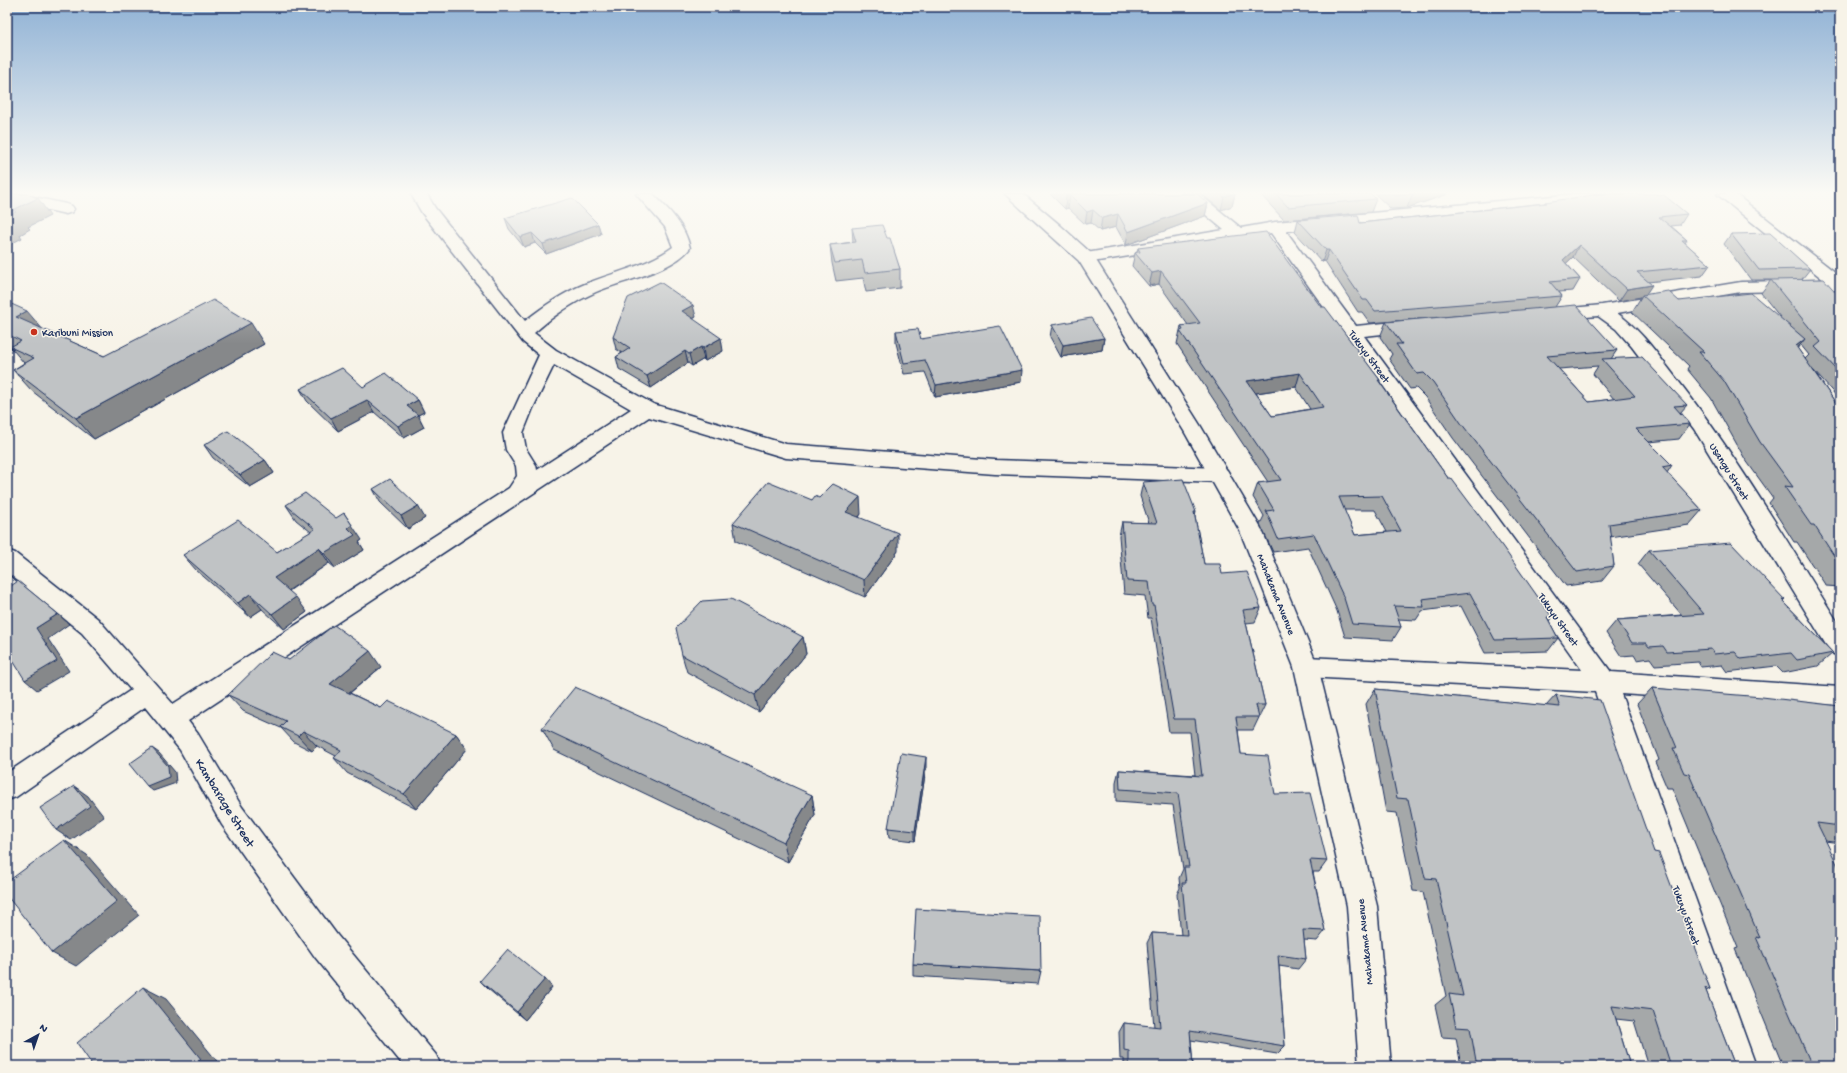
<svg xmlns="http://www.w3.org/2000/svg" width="1847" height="1073" font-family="'Gochi Hand',sans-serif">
<rect width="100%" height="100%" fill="#f7f3e8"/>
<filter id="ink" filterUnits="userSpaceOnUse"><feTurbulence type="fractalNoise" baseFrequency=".025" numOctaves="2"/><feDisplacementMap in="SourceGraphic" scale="8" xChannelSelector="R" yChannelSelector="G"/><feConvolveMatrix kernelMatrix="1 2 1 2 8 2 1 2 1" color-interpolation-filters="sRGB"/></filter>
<g filter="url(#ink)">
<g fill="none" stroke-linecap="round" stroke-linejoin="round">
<defs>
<path id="minor" d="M7,194h13l46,10 6,2 2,3 -2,3 -6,2 -59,-13z
M411,194h16l8,14 90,113c19,-15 38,-28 60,-37 30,-12 62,-18 88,-37l-8,-20 -29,-33h17c16,16 32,31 37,54 -16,23 -69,33 -94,44 -23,10 -43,24 -62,41l22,17 97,54 133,40 209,16 225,8 7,2 3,5 -3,5 -7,2 -225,-8 -209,-16 -137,-41 -461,304 10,13 44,73 95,128 99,120 5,11h-37l-89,-109 -93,-132 -42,-75 -35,-43 -129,90 -9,3v-27l124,-83 -49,-57 -75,-61v-22l8,3 83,66 75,85 336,-216 8,-12 -1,-10 -10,-16 -3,-17 36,-78 -16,-13 -101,-129zM554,365l77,44 -94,61 -1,-5 -10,-16 -3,-16 10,-25z
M1181,194h18l42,34 34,-6 299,-28h60l-3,3 -5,2 -340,32 70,95 57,-6 6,2 3,4 -3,4 -55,6 247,336 229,15v22l-219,-15 135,372h-32l-129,-374 -289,-15 -9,-3 -3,-7 3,-7 9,-3 276,13 -311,-437 -185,30 -6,-1 -2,-4 2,-4 144,-24z
M1717,194h18l105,82v14l-99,2 -124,21c24,17 41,42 59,65 61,78 111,164 164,248v30l-9,-3 -137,-224 -62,-82 -16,-18 -18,-13 -47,4 -6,-1 -3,-4 3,-4 6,-1 51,-5 139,-23 83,-2z"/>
<path id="tertiary" d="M1005,194h18l38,32 31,28 108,171 62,105 56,137 59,239 14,160h-32l-12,-160 -53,-239 -54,-136 -56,-100 -105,-170z"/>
</defs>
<!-- minor casing -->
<use href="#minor" stroke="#1b2f5e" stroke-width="3"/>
<!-- tertiary casing -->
<use href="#tertiary" stroke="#1b2f5e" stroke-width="3"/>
<!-- minor -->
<use href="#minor" fill="#f7f3e8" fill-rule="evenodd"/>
<!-- tertiary -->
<use href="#tertiary" fill="#f7f3e8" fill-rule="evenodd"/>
</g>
<!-- wall -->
<path fill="#a5a8a9" stroke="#1b2f5e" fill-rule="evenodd" d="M1050,194h147l11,9 -3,13 -79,29 -10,-18 -16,4 -9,-8 -6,1 -17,-16 -3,1z
M1202,194h33l-3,12 -11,4z
M1260,194h111l5,5 -5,13 -87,8z
M1375,194h73l-41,14 -16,1z
M1545,202l142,12 -7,11 -9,1 16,14 -2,3 25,22 -8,11 -54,6 -3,13 34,6 101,16 -19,-24 10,-13h-20l-27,-36 7,-10 79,35 -8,10 38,18v103l-27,-30 27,39v178l-14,-1 -29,-44h-3l-25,-39 4,-5 -28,-39 -34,-61 -24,-29 2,-3 -57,-54 9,-15 -22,4 -46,-44 -7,6 14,16 -7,12 -14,1 3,4 -7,11 62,43 -6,9 76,46 -7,8 10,11 -11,15 -30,3 23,23 -5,8 35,37 -13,15 -79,12 4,29 -12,15 -36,5 -113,-148 -28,-41 -9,-9 -6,1 -21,-30 3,-5 -12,-17 6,-15 83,-7 -99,8 -8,-11h-4l-33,-51 -3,1 -27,-30 3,-12 62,3 184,-20zM1800,344l9,11 -4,4 -8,-11zM1598,366l-5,8 21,25 -25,3 -30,-33z
M505,218l93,6 3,10 -55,20 -11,-11 -11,4 -15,-18z
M852,228l35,10 13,31v19l-34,4 -3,-14 -27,3 -4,-18 -2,-18 23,-3z
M1138,248l183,59 59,73v2l68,96 104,139 -3,4 9,17 -10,13 -63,2 -24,-47 -39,5 -6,9 -18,-1 3,8 -8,13 -48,-3 -8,-26 -29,-64 -35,5 -13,-28 4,-8 -11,-19 5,-14 10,-1 -91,-138 4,-18 7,-1 -29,-41 -10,2 -17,-20 3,-13 2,-1zM1296,387l14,22 -38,7 -16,-23zM1344,510h31l12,22 -32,3z
M7,302l35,27 62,27 160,-12 -170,95 -62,-48 -19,-21 11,-7 -11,-13 -6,-3z
M696,317l-3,2 30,32 -18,10 -1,-2 -12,7 -4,-3 -37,25 -32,-19 -3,-12 6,-4 -6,-4 -3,-12z
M1052,325l52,13 -2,12 -41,7 -11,-20z
M896,331l25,8 100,43 -86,15 -10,-25 -21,2 -8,-31z
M363,387l55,13 6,12 -6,3 6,12 -20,11 -30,-26 -36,19 -31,-30 -7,-12z
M204,445l61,15 9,13 -24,14 -37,-29z
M1143,482l53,30 -1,5 9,47 18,10 39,34 -6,14 -9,1 19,82 -12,25h-15l3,24 34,40 52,67 -8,11h-6l12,59 -8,10 -13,-1 2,19 -8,10 -19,-3 6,80 -8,8 -86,-14 2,26h-69v-7h-4l-1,-27 5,-9 30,4 -7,-84 5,-10 29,2 -4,-41 3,-6 -1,-10 4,-9 -10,-64 -57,-4v-19l3,-12 76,5 -5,-43h-21l-18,-114h-3l-3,-22 -21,-2 -5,-58 3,-14 27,1 -9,-27z
M373,489l52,29 -17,11 -28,-27z
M812,500l49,14 -2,3 39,34 -33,46 -129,-56 -3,-18z
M286,505l76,35 -3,2 5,8 -29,18 -6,-5 -40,28 18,21 -23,17 -22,-20 -12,8 -54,-47 -13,-15 94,-3 34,-20 -15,-12z
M1649,550l136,50 -2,1 50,52 -15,13 -35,7 -7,-7 -49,6 -5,-7 -21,2 -3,-5 -43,3 -5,-7 -13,2 -3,-5 -13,1 -15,-23 11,-13 65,-5 -44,-51z
M803,637l3,17 -47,58 -72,-40 -5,-17z
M289,660l92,7 -31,26 31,15 75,26 11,15 -51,60 -69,-36 -13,-15 2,-2 -19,-10 -5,5 -18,-9 -13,-14 -38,-17 -15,-16z
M1652,688l188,18v137l-15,-2 15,225h-57l-48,-117 3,-1 -66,-160h-5l-11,-26 3,-2 -22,-56z
M1375,689l171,17 10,-11 98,157 56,137 -4,2 29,75h-87l-14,-45 -18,-2 14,47h-169l-5,-28 -14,-1 -7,-32 11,-9 -23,-104 -10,-1 -16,-78 -11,-1 -20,-108z
M542,728l270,67 3,20 -27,47 -234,-112z
M926,768l-11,73 -26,-3 -1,-10z
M913,964l128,7 -3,13 -125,-8z
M480,981l72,6 -27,33 -37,-31z"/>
<!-- shaded-wall -->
<path fill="#86888a" stroke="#1b2f5e" d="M1232,194h3l-3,12 -11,4 3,-13z
M1414,194h34l-41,14 5,-13z
M1070,195l-2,13 -3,1 1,-13z
M38,198l12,18 -22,11 2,2 -10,6 2,3 -15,8v-30l6,-6z
M1208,203l-3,13 -79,29 2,-13z
M1093,210l-2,13 -6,1 2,-12z
M1118,214l-2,13 -16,4 2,-13z
M598,224l3,10 -55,20 -3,-10z
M532,233l3,10 -11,4 -4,-10z
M1579,245l-6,12 -16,15 6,-12z
M1326,250h3l-4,11 -3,1z
M1161,271l-2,13 -10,2 3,-13z
M1652,285l-8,12 -2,-2 -1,2 -22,4 8,-12z
M693,305l3,12 -12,6 -2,-12z
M27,311l17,20 -28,-14z
M251,323l13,21 -170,95 -18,-21z
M721,338l2,13 -18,10 -2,-13z
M1104,338l-2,12 -41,7 2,-12z
M1805,339l-14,17 5,-10z
M701,347l3,12 -12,7 -3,-12z
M685,351l3,12 -37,25 -4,-12z
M1022,370l-1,12 -86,15 1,-12z
M1300,373l-4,14 -53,8 4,-14z
M367,400l7,12 -36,19 -7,-13z
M418,400l6,12 -6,3 6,12 -20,11 -6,-12 9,-20z
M265,460l9,13 -24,14 -10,-12z
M860,497l1,17 -13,16 -2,-18z
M418,506l7,12 -17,11 -7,-13z
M344,513l18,27 -3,2 5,8 -29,18 -11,-15 24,-25z
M898,533v18l-33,46 -1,-17z
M319,548l10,15 -44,30 -11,-15z
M250,594l12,15 -12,8 -12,-14z
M296,597l11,15 -23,17 -12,-15z
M58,614l11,10 -21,15 21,32 -32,19 -12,-10 11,-52z
M803,637l3,17 -47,58 -4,-17z
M7,648l9,8 -9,6z
M370,651l11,16 -39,32 -12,-15z
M303,731l14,15 -5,5 -14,-15z
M456,734l11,15 -51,60 -12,-15z
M152,748l7,5 16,19 1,11 -23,8 -6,-5z
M926,757v11l-11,73v-10z
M74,786l14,10 16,21 -33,23 -15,-10z
M812,795l3,20 -27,47 -4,-20z
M64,840l23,15 52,60 -63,51 -24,-13z
M545,979l7,8 -27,33 -8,-8z
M143,987l23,12 55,67h-28z"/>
<!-- building -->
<path fill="#c0c3c5" stroke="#1b2f5e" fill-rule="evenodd" d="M7,194h20l11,4 -25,12 3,2 -9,4z
M1064,194h133l11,9 -80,29 -10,-18 -16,4 -9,-8 -6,2 -17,-17 -4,1z
M1221,194h11l-8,3z
M1276,194h95l5,5 -88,8z
M1393,194h21l-18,2z
M1600,194h57l2,2 5,-1 23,19 -28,3 28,23h-5l28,25 -73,7 15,13 -25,4 -48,-44 -16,15 17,19 -30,3 12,14 -187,15 -8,-11h-4l-34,-50h-3l-28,-30 60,-5 2,8 187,-20 -2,-1z
M572,198l26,26 -55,20 -11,-11 -12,4 -15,-19z
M882,225l5,13h3l10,31 -35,4 -3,-13 -27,3 -5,-18 26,-3 -4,-14z
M1266,232l55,75h4l55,73h-2l70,98h3l51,68 50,71h-5l11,21 -63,2 -25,-47 -48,6 2,8 -30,-1 7,21 -49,-3 -8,-26 -30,-64 -36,5 -12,-28 8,-1 -16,-27 23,-3 -101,-149 3,-1 -2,-4 19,-3 -39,-52 -9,2 -17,-20 5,-1 -2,-4zM1300,373l23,34 -51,9 -25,-35zM1382,496l19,35 -46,4 -16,-38z
M1770,233l40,36 -51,1 -28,-36z
M1824,279l16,18v76l-25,-26 6,-5 -50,-62z
M660,282l33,23 -11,6 39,27 -18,10 -2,-1 -12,7 -4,-3 -38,25 -31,-19 14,-9 -17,-11 15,-39z
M1668,291l11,10 72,-8 54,46 -9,7 44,63v156l-26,-40h-3l-27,-39 9,1 -33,-45 -36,-61 -25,-29h5l-62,-57z
M213,300l38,23 -175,95 -63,-48 21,-12 -24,-11 11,-6 -14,-7v-32l20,9 -11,6 88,39z
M1576,305l41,45 -70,6 42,46 46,-6 -33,-37 40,-2 45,48 -13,1 16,18 -54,5 36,36 -10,2 40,43 -93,14 5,42 -37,6 -116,-149 -28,-41 -9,-9 -7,1 -21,-30h6l-16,-22z
M1091,318l13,20 -41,7 -11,-20z
M1000,326l22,44 -86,15 -11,-25 -21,3 -8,-32 22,-2 3,10z
M342,368l21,19 23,-14 32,27 -11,6 11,9 -20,11 -31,-26 -36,18 -31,-29z
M228,431l37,29 -25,15 -36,-30z
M390,479l28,27 -17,10 -28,-27z
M1183,479l13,33h-2l10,52h16l2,10 25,-2 14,36 -18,2 22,95h-9l3,12h-23l5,37 27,2 7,38 35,-1 17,68 -17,-1 15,71 -22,-1 3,29 -28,-4 7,91 -95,-15 3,35h-64v-15l-5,-1v-27l36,4 -8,-94 35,2 -5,-52h4l-2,-16h5l-11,-74 -58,-4 -1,-19 83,6 -7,-57h-21l-20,-114h-2l-3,-23 -22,-1 -5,-59 35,1 -14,-41z
M768,482l44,18 3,-4 4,2 14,-14 27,13 -14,15 52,21 -34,47 -131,-57z
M305,493l31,25 8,-5 8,12 -4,3 7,7 -31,18 -5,-5 -45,30 22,19 -24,17 -22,-20 -12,9 -55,-48 55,-35 39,32 38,-23 -29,-24z
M1731,543l54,57h-3l51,53 -36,7 -6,-7 -50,6 -6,-7 -21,2 -3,-5 -44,3 -4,-6 -14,1 -3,-4h-14l-15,-23 87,-6 -55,-64z
M18,581l40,33 -22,14 21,33 -32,19 -18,-29v-64l1,1z
M731,599l72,38 -48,58 -73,-40 -6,-27 26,-27z
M334,625l36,26 -40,33 51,24 7,-7 68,33 -52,60 -70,-36 7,-8 -38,-19 -5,5 -18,-9 6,-6 -58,-26 44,-43 17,8z
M575,687l237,108 -28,47 -242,-114z
M1652,688l110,9 78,9v120l-23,-3 23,47v196h-28l-56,-129 4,1 -71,-164 -5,-1 -11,-25h4z
M1375,689l185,18 -4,-12 44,5 54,152 5,1 51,136 -5,-1 30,78h-64l-18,-55 -41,-5 18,60h-153l-7,-38 -14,-1 -7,-33 14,2 -27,-117 -11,-1 -17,-79 -11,-1z
M152,748l16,18 1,11 -22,9 -18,-22z
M901,753l25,4 -11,74 -27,-3z
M74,786l16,20 -34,24 -16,-22z
M64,840l53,61 -65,52 -45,-57v-14z
M916,909l124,7 1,55 -128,-7z
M508,949l37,30 -28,33 -37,-31z
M143,987l58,72 -8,7h-100l-16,-23z"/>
</g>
<!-- sky -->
<linearGradient id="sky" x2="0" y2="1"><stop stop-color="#90b2d5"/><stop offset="0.56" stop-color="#fbfaf5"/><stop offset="1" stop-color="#fbfaf5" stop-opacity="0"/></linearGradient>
<rect width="1847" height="344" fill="url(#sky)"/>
<!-- markers -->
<circle fill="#c8321e" stroke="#f7f3e8" stroke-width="1.5" cx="34" cy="332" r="4"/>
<g text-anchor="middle" stroke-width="3" stroke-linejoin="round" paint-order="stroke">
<!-- poi labels -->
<g font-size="11" fill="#1b2f5e" stroke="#f7f3e8" text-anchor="start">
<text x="42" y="336">Karibuni Mission</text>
</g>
<!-- street labels -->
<g font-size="11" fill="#1b2f5e" stroke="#f7f3e8">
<text transform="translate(1370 356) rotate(54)" y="4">Tukuyu Street</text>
<text transform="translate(1730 471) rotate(58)" y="4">Usangu Street</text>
<text transform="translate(1277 594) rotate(68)" y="4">Mahakama Avenue</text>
<text transform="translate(1559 619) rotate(55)" y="4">Tukuyu Street</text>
<text transform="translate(1687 915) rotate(70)" y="4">Tukuyu Street</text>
<text transform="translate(1364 942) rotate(-96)" y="4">Mahakama Avenue</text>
</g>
<!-- near-street labels -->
<g font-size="13" fill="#1b2f5e" stroke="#f7f3e8">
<text transform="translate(226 802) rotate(58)" y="5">Kambarage Street</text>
</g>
</g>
<!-- margin -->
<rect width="1847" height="1073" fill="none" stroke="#f7f3e8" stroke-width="24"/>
<rect x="12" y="12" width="1823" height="1049" fill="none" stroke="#1b2f5e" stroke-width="1.5" filter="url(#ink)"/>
<!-- north arrow -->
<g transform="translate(38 1035) rotate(40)" stroke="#f7f3e8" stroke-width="3" paint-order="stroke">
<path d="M0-3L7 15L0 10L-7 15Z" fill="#1b2f5e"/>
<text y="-6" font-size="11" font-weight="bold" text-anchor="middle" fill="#1b2f5e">N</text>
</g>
</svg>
